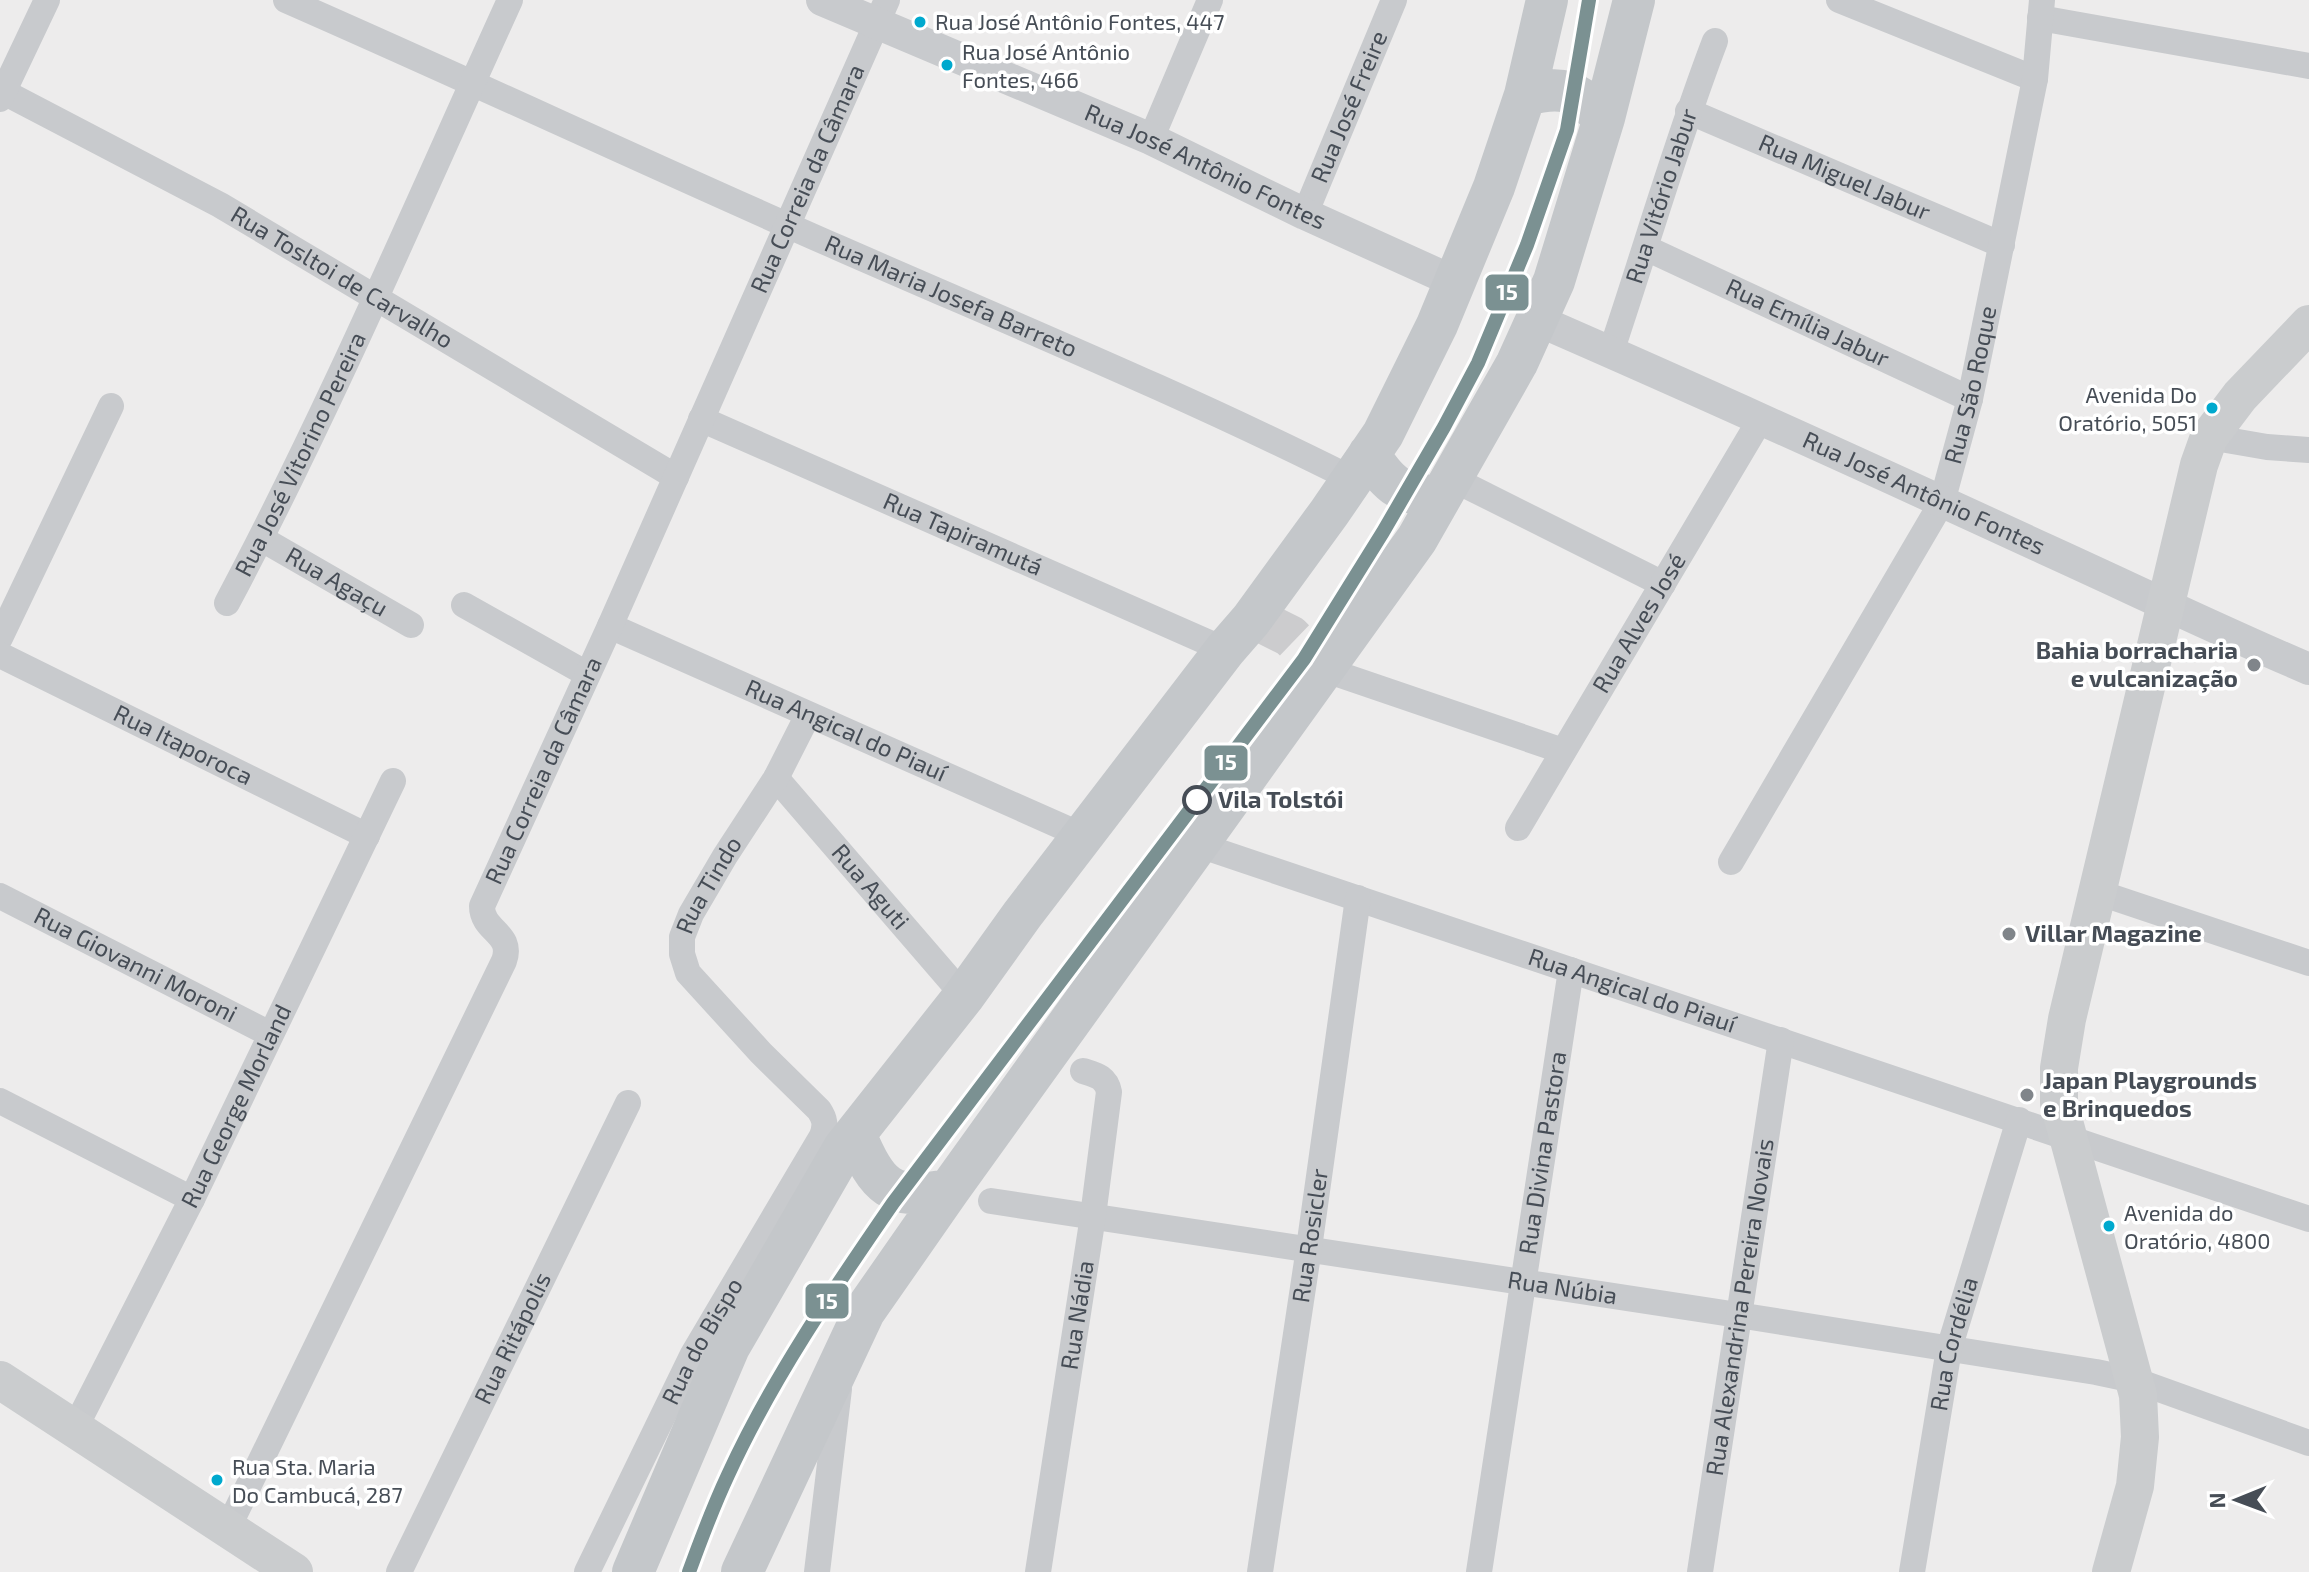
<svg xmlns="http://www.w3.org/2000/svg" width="2309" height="1572" font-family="'Exo 2',sans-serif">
<rect width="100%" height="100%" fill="#edecec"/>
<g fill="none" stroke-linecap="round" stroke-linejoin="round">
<!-- primary-tunnel -->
<path stroke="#ccccce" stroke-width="42" stroke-dasharray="42 21" stroke-linecap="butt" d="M1258,620l32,16 25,24"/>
<!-- minor -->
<g stroke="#c8cacd" stroke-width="26">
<path id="s1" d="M286,0c185,81 368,167 553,248 171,75 346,147 513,231"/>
<path d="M1839,0l196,79"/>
<path d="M2040,18l269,48"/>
<path id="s2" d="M0,90l220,115 456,272"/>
<path d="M0,99l47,-99"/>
<path id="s3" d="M1688,111l314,134"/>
<path d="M1151,139l59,-139"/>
<path id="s4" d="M1305,214l89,-214"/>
<path id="s5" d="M1646,248l324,151"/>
<path id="s6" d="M1611,352c35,-104 65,-209 104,-311"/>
<path id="s7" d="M701,419l524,231"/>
<path d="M2209,437l58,10 42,3"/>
<path d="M1451,478l212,106"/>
<path id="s8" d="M262,539l149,86"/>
<path id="s9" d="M227,603c104,-196 191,-401 283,-603"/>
<path d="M464,605l123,69"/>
<path id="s10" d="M610,626l473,210"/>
<path d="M0,638l111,-232"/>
<path id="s11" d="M0,655l367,181"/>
<path d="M1323,669l240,82"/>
<path id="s12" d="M776,778l188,218"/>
<path id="s13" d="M1518,828l242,-408"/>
<path id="s14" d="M1196,844l1113,375"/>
<path id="s15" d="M1731,862l211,-360 28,-103 65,-320 7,-79"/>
<path d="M2097,892l212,71"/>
<path id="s16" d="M0,896l270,138"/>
<path d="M0,1101l192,98"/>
<path id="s17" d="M991,1201l747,114 358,57 38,8 175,63"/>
<path id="s18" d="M75,1428l117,-229 201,-418"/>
<path id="s19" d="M228,1528l276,-567c10,-28 -22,-29 -22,-55l128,-280 277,-626"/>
<path id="s20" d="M399,1572l229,-469"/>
<path id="s21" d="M587,1572l106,-218 129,-218c4,-11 3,-17 -3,-26l-58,-57 -73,-80 -6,-19v-17l9,-23 34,-58 51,-78 32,-63"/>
<path d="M817,1572l22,-183"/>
<path id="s22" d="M1038,1572l55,-356 16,-124c-3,-15 -13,-17 -26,-21"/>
<path id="s23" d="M1260,1572l49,-324 49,-350"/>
<path id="s24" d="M1479,1572l92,-602"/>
<path id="s25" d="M1700,1572l81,-532"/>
<path id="s26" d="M1912,1572l37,-223 70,-229"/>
</g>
<!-- tertiary -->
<g stroke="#c8cacd" stroke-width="32">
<path id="s27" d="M822,0l329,139 154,75 150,68"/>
<path id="s28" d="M1537,320c170,74 339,151 508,229 88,40 175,82 264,120"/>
</g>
<!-- secondary -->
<path stroke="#caccce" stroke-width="38" d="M0,1380l294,192
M2111,1572l24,-86 5,-49 -2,-42 -79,-292v-35l8,-49 132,-554 10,-28 31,-41 69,-72"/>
<!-- primary -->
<path stroke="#c4c7ca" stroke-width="42" d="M1525,95c39,-10 50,-5 79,23
M1369,454c20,32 33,42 71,42
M855,1134c23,53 34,67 94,56
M633,1572l96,-225 115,-199 120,-152 58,-81 203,-265 26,-30 78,-107 54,-79 54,-109 57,-138 31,-92 22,-95
M742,1572l122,-260 85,-122 468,-651 100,-176 37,-82 50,-163 30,-118"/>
<defs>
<path id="metro-1" d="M689,1572c12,-33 24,-65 39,-97 44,-96 105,-185 165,-272l411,-544 79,-127 61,-105 34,-64 49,-118 40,-115 22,-130"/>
</defs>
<!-- metro-1 casing -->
<use href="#metro-1" stroke="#fff" stroke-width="20"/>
<!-- metro-1 -->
<use href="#metro-1" stroke="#7b9192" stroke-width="14"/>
</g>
<!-- markers -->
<g fill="#00a9ce" stroke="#fff" stroke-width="3">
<circle cx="920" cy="22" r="7"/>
<circle cx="947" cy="65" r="7"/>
<circle cx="2212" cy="408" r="7"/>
<circle cx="2109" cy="1226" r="7"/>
<circle cx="217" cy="1480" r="7"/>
</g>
<g fill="#80858a" stroke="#fff" stroke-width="3">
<circle cx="2254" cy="665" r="8"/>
<circle cx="2009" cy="934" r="8"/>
<circle cx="2027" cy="1095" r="8"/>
</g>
<circle fill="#fff" stroke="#464d56" stroke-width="4" cx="1197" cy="800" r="13"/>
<g text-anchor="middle" stroke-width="7" stroke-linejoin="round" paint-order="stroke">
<!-- bus labels -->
<g font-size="22" fill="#464d56" stroke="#fff" text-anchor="start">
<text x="935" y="30">Rua José Antônio Fontes, 447</text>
<text x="962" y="60">Rua José Antônio<tspan x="962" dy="28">Fontes, 466</tspan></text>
<text x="2197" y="403" text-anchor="end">Avenida Do<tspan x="2197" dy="28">Oratório, 5051</tspan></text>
<text x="2124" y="1221">Avenida do<tspan x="2124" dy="28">Oratório, 4800</tspan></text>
<text x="232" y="1475">Rua Sta. Maria<tspan x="232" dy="28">Do Cambucá, 287</tspan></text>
</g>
<!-- street labels -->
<g font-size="24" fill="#464d56" stroke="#fff">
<text dy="8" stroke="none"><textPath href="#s4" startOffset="116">Rua José Freire</textPath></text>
<text dy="8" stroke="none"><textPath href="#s27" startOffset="418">Rua José Antônio Fontes</textPath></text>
<text dy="8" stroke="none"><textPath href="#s3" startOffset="170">Rua Miguel Jabur</textPath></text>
<text dy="8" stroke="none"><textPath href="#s19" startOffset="1490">Rua Correia da Câmara</textPath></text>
<text dy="8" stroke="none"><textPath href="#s6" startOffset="164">Rua Vitório Jabur</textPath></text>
<text dy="8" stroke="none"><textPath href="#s2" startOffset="390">Rua Tosltoi de Carvalho</textPath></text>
<text dy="8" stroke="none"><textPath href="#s1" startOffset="728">Rua Maria Josefa Barreto</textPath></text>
<text dy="8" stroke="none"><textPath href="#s5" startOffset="178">Rua Emília Jabur</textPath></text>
<text dy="8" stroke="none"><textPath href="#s15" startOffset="538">Rua São Roque</textPath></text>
<text dy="8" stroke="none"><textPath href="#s9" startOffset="166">Rua José Vitorino Pereira</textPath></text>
<text dy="8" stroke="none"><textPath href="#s28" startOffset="424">Rua José Antônio Fontes</textPath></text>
<text dy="8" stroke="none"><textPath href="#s7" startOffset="286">Rua Tapiramutá</textPath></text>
<text dy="8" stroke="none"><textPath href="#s8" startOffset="86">Rua Agaçu</textPath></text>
<text dy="8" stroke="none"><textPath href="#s13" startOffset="238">Rua Alves José</textPath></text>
<text dy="8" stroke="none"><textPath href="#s10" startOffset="258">Rua Angical do Piauí</textPath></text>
<text dy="8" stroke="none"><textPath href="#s11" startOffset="204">Rua Itaporoca</textPath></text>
<text dy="8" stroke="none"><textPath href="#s19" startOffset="842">Rua Correia da Câmara</textPath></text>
<text dy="8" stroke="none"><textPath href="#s21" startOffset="808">Rua Tindo</textPath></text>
<text dy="8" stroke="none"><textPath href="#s12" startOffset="144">Rua Aguti</textPath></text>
<text dy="8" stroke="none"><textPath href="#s16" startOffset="152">Rua Giovanni Moroni</textPath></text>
<text dy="8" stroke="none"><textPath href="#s14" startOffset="460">Rua Angical do Piauí</textPath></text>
<text dy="8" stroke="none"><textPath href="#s18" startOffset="360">Rua George Morland</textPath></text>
<text dy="8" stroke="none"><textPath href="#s24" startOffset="424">Rua Divina Pastora</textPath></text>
<text dy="8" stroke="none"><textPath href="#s23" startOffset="340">Rua Rosicler</textPath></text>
<text dy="8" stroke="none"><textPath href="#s17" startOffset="578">Rua Núbia</textPath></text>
<text dy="8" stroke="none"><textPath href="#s25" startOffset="268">Rua Alexandrina Pereira Novais</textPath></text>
<text dy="8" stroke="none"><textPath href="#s22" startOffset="260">Rua Nádia</textPath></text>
<text dy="8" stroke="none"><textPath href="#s20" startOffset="260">Rua Ritápolis</textPath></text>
<text dy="8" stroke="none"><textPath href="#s21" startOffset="258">Rua do Bispo</textPath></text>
<text dy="8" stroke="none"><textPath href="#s26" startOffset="232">Rua Cordélia</textPath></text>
</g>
<!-- poi labels -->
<g font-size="24" font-weight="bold" fill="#464d56" stroke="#fff" text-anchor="start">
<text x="2238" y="659" text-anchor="end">Bahia borracharia<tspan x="2238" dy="28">e vulcanização</tspan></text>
<text x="2025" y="942">Villar Magazine</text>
<text x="2043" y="1089">Japan Playgrounds<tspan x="2043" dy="28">e Brinquedos</tspan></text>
</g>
<!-- stop labels -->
<g font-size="24" font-weight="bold" fill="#464d56" stroke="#fff" text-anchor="start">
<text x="1218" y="808">Vila Tolstói</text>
</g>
</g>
<g stroke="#fff" stroke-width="3">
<rect x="1484" y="273" width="46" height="39" rx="8" fill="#7b9192"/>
<rect x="1203" y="744" width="46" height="38" rx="8" fill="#7b9192"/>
<rect x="804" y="1282" width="46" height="38" rx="8" fill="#7b9192"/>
</g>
<g font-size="22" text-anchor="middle" font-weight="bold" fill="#fff">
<text x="1507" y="300">15</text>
<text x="1226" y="770">15</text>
<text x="827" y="1309">15</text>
</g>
<!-- north arrow -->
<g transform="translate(2237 1500) rotate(269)" stroke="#ffffff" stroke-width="6" paint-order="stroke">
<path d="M0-6L14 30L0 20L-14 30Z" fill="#464d56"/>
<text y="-12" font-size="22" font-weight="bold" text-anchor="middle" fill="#464d56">N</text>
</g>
</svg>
